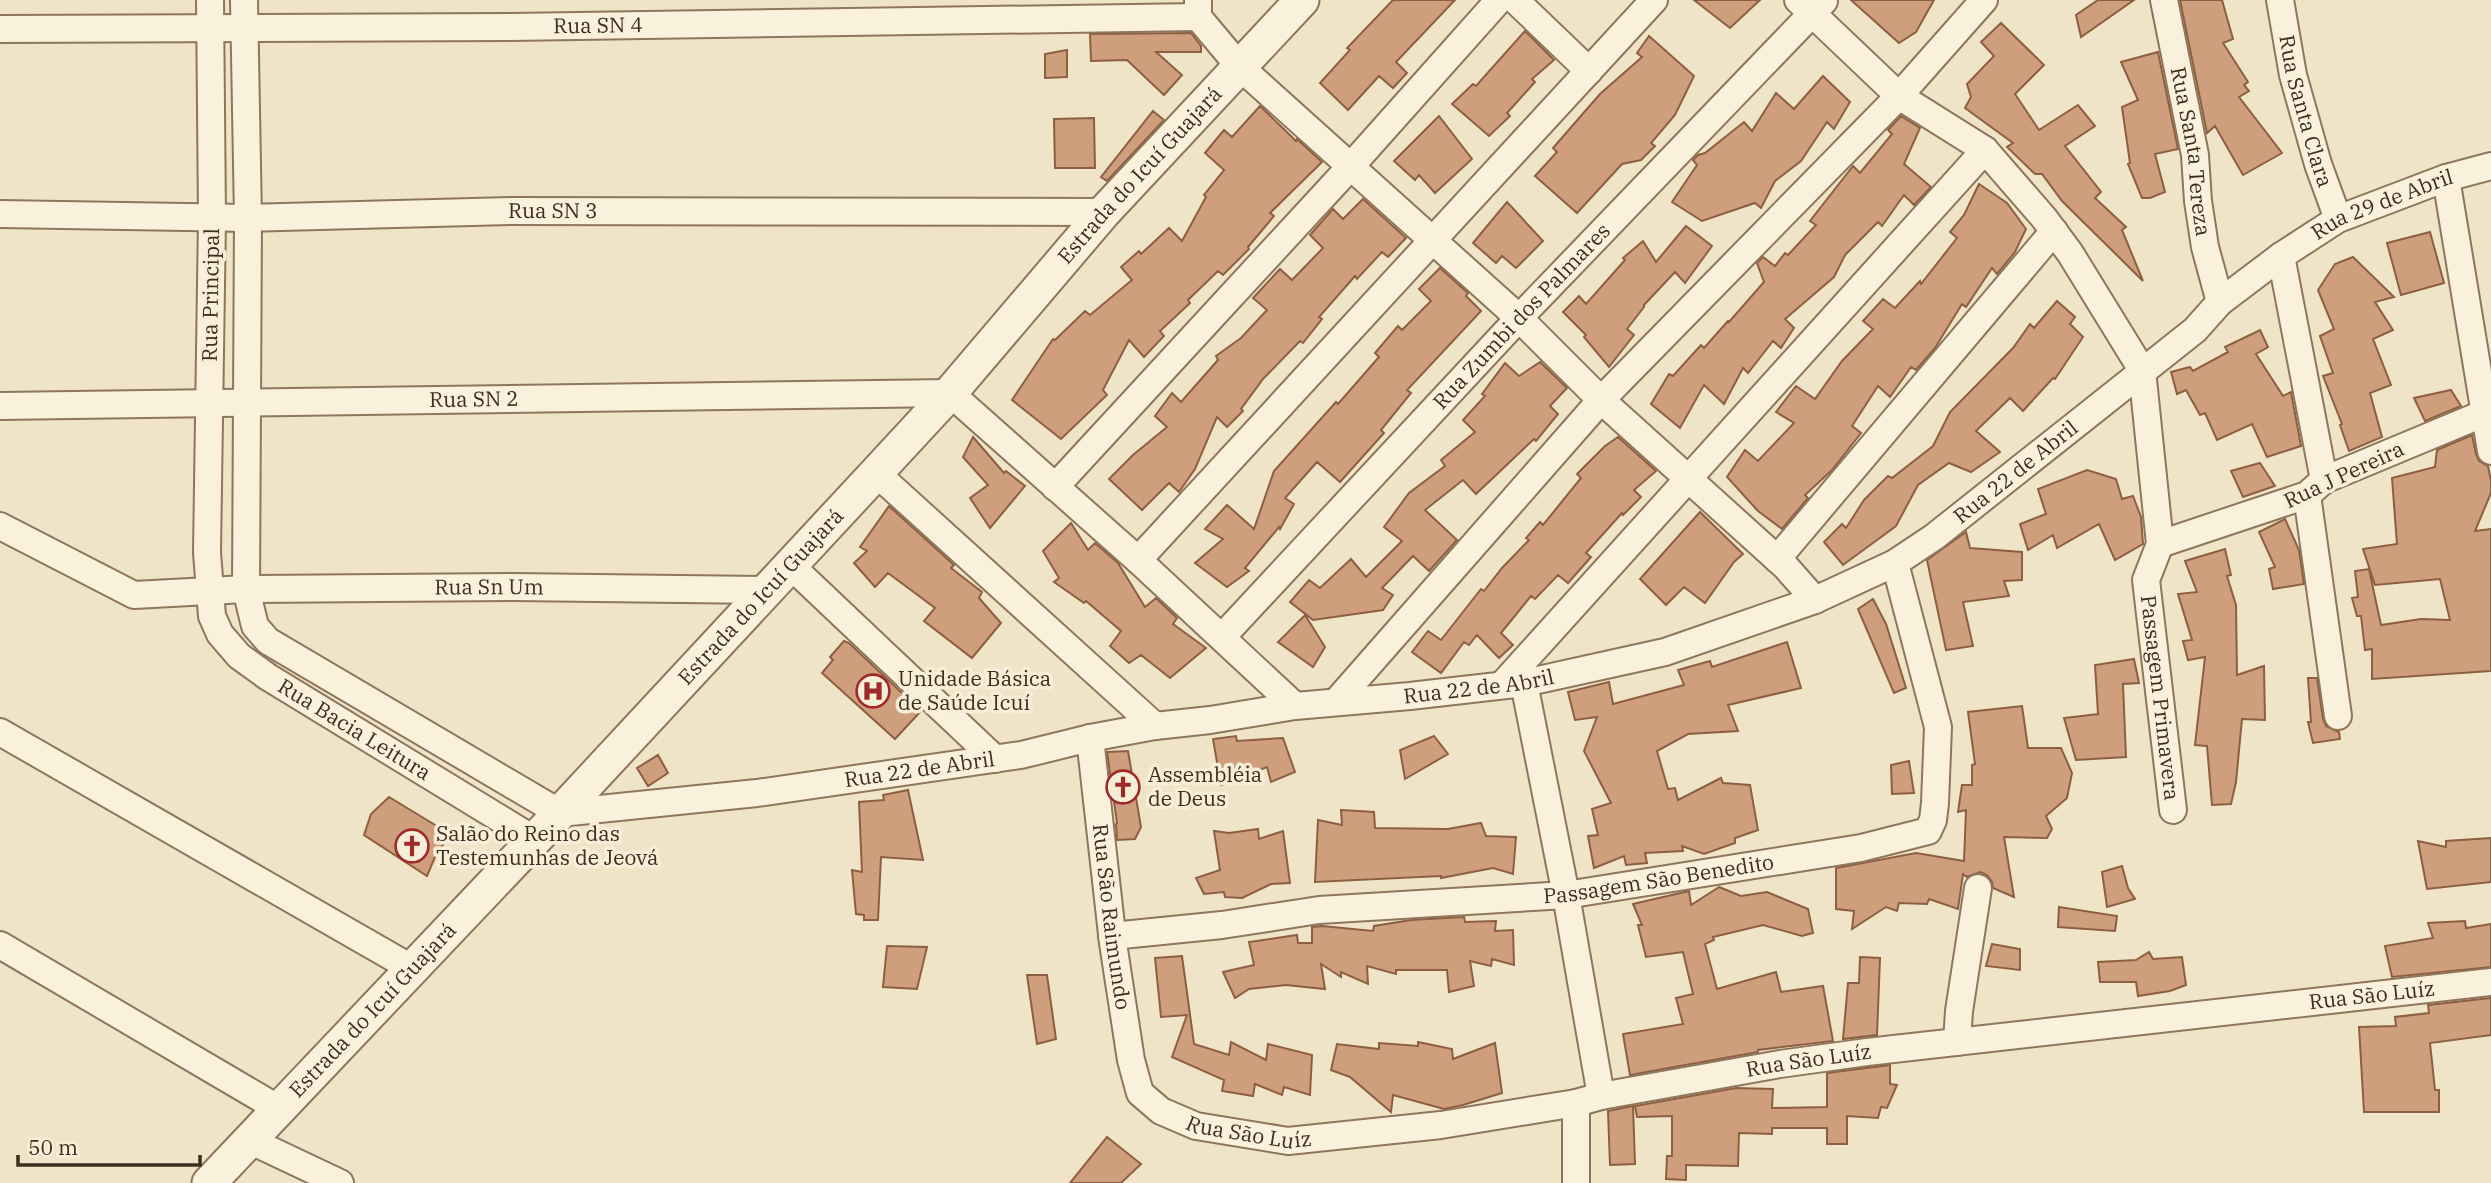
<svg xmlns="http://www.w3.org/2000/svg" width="2491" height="1183" font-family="'IBM Plex Serif',serif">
<rect width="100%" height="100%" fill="#f0e4c8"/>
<!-- building -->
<path fill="#cf9f7d" stroke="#8d5f41" stroke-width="2" d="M1393,0h62l-59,62 11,11 -14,15 -14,-12 -31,34 -28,-27 30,-33 -3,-2z
M1694,0h66l-30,28z
M1851,0h83l-18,32 -17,11z
M2098,0h36l-53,37 -5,-22z
M2180,0h42l11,39 -10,4 25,39 -4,3 5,6 -10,6 43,56 -39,22 -28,-49 -8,7z
M2001,23l43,42 -29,29 24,36 39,-25 17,21 -30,20 36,46 -6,6 31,29 -4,3 21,51 -81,-80 -20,-27h-7l-28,-27 6,-4 -48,-35 6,-11 -4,-13 27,-28 -13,-14z
M1525,31l29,29 -22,19 3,3 -28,31 3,3 -21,20 -37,-32 21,-20 3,2z
M1191,33l10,13v6h-45l26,23 -18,20 -37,-35 -36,1 -1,-27z
M1649,36l45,40 -19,39 -24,28 4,3 -14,14 -19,4 -45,49 -42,-37 22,-24 -4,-4 47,-54 42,-37 -5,-4z
M1067,50v27l-22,1v-24z
M2158,52l20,97 -23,5 10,38 -15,6h-8l-14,-34 2,-1 -8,-56 16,-7 -17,-38z
M1823,76l27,26 -16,27 -7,-7 -26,39 -26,20 -14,27 -6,-5 -53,18 -30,-19 25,-37 -4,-5 5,-5 7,-2 39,-31 8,9 24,-38 18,16z
M1260,106l36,35 1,-2 25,23 -52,51 4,3 -26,31 1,2 -26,26 -5,-4 -30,29 2,3 -30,28 4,5 -20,21 -15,-17 -26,50 4,5 -46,44 -49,-39 41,-61 2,1 30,-29 5,4 42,-35 -11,-13 18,-16 2,3 28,-26 13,13 24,-44 -2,-2 20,-25 -19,-17 19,-23 8,7z
M1153,111l11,9 -57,61 -6,-4z
M1439,116l33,43 -37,34 -16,-18 -4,5 -21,-19z
M1901,116l19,12 -16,36 27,23 -17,18 -10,-10 -22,31 -4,-4 -33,33 -11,22 -49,42 9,9 -13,20 -8,-7 -25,32 -5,-5 -19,36 -20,-19 -24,43 -29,-24 18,-30 4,2 28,-31 3,3 24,-27 1,1 35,-40 -7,-19 6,-6 12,9 10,-13 3,2 28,-30 -6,-4 43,-55 7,7 32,-39 -4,-4z
M1094,118l1,50h-40l-1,-49z
M1979,184l28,19 19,26 -11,23 -18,22 -5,-6 -26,39 -4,-3 -27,44 -19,22 -5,-3 -21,30 -12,-11 -26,40 9,7 -29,37 -27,25 3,3 -26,31 -24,-18 -31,-34 18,-27 13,11 36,-38 -18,-11 20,-26 19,13 27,-38 31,-32 -10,-8 20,-22 12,9 25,-27 1,3 36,-46 -7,-6 14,-17z
M1363,199l43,39 -18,19 -6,-5 -25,27 -2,-3 -36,41 3,2 -19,24 -3,-2 -37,38 -22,30 2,2 -16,16 -10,-10 -22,52 -16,23 -10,-9 -27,27 -33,-31 24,-24 34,-28 -12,-11 17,-23 9,9 37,-42 -2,-4 25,-18 26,-28 -14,-12 27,-29 12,11 31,-32 -13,-13 23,-26 10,10z
M1507,202l36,39 -27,27 -14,-12 -6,7 -23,-20z
M1686,226l26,20 -27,37 -10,-11 -31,33v2l-17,22 7,6 -25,32 -25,-30 2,-2 -23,-23 16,-16 7,8 39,-44 -2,-2 20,-17 13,21z
M2430,232l14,51 -43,12 -14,-52z
M2353,257l41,40 -19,5 18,28 -20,9 18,46 -21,8 12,44 -33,14 -9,-26 2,-1 -19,-48 10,-3 -13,-37 14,-7 -16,-39 17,-26z
M1440,268l28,25 -2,3 15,15 -74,79 4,3 -30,37 3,3 -44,49 -23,-20 -32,36 9,6 -14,25 -1,-2 -34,41 4,3 -22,16 -32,-24 28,-24 -18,-10 22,-24 27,24 20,-58 62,-69 2,2 41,-47 -4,-4 23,-27 4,4 29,-29 -12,-12z
M2057,301l18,16 -5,7 13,13 -28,42 -2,-1 -30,33 -13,-13 -34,33 24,21 -29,20 -22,-9 -31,22 -22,41 -53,39 -19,-23 18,-18 4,4 18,-28 24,-24 4,2 41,-32 17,-34 63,-64 17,-24 4,4z
M2260,330l8,17 -12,7 27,42 8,-4 10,54 -34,11 -15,-33 -35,16 -12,-27 -5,2 -14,-25 -9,4 -6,-22 19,-5 3,4 35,-19 -3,-5z
M1540,362l27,26 -17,18 8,8 -22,27 -2,-2 -58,55 -13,-14 -38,30 32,30 -28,31 -16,-15 -31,32 11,7 -10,15 -70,10 -23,-18 19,-22 11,8 31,-29 15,18 36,-36 -18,-14 25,-34 36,-27 -4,-6 34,-28 -12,-12 22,-24 -3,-2 23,-31 14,13z
M2451,390l10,16 -36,15 -11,-23z
M2472,435l4,19 3,7 9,5 3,15v12l-16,38 16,-2v142l-119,8v-30l-7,1 -4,-34h-4l-5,-18 6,-1 -3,-26 14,-2 12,56 40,-6 29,1 -10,-41 -65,6 -12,-36 34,-5 -5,-66 43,-11 2,-17z
M973,437l31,36 2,-2 19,15 -35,42 -20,-30 18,-13 -25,-28z
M1618,437l38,34 -22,19 7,7 -18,18 -1,-2 -36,40 5,4 -23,26 -10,-8 -23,24 -4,-3 -30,37 12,12 -14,13 -22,-23 -8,10 -5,-3 -23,31 -29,-21 16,-21 13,9 40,-51 3,2 18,-23 27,-28 -3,-2 14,-16 3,3 38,-47 -4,-4 28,-28z
M2260,463l15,23 -32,11 -12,-26z
M2087,470l29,9 6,20 11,-3 8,21 2,27 -28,16 -16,-36 -42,24 -4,-13 -25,15 -8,-26 26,-10 -8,-25z
M889,506l65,59 -3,3 31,24 -3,6 22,25 -29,35 -48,-37 11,-13 -47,-35 -13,14 -21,-24 13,-12 -7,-4z
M1700,512l43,42 -9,8 -29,41 -21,-16 -18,18 -26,-26z
M2285,519l14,31 5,34 -31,5 -4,-20 6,-2 -16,-35z
M1071,523l17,27 7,-7 23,20 27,44 11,-9 21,20 -4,6 33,24 -36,30 -29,-23 -12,8 -19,-17 11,-15 -35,-30 -2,2 -30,-21 5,-4 -16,-27z
M1966,532l4,16 52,4v28l-18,1 5,15 -46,6 10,44 -27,4 -19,-90z
M2225,549l6,26 -4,1 9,29 1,70 27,-9 1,54 -23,-1 -6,63 -5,22 -19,1 -5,-59 -12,-1 10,-88 -17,3 -5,-19 9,-1 -14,-46 19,-2 -12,-31z
M1873,599l13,25 20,64 -12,5 -36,-84z
M1305,615l20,32 -12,20 -35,-25z
M844,641l5,2 72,68 -26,28 -73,-66 11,-13 -3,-3z
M1787,642l14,46 -73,17 10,26 -50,3 -31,17 11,38 7,-1 3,12 43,-22 2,5 27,2 8,45 -23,8v5l-31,11 -22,-8 1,5 -38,2 2,10 -21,2 -2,-9 -30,12 -6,-32 10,-1 -6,-26 19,-6 -27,-52 13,-34 -22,3 -7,-28 41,-10 4,22 71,-19 -6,-15 32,-9 2,6z
M2134,659l5,24 -16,1 3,73 -50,3 -12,-42 34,-4 -3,-49z
M2308,678h9l6,41 3,7 13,6 1,7 -27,4 -5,-21h3z
M2022,706l6,42h33l11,25 -5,25 -21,18 6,13 -5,9 -43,-1 10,60 -21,-9 -1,-6 -5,-7 -7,-3 -13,5 -4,-3 -5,35 -29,-10 -2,5 -28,-1 -2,8 -11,-4 -34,22 2,-18 -18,-2v-41l80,-15 48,8 2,-51 -8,2 4,-27h10v-20l3,-1 -7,-52z
M1236,736l1,5 46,-3 12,34 -24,10 -4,-15 -46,18 -8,-46z
M1434,736l14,18 -43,25 -5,-29z
M1128,751l13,76 -6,12 -18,1 -1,-16 1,-1 -10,-71z
M658,755l10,18 -20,13 -11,-18z
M1909,761l5,32 -22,1 -1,-29z
M908,790l15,70 -42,-3 -3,63h-14v-5l-8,-1 -4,-44 10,2 -3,-70 25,-2 -1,-5z
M389,797l61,37 -15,23 -8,19 -63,-41 7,-21z
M1341,810l33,2 1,16 73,1 33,-6 5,13 30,1 -3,37 -20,-6 -52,10v-2l-126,6 3,-62 24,5z
M1258,829l1,10 24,-8 7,52 -19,1 -29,14 -17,-1 -1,-5 -20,2 -8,-16 24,-8 -6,-39 15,2z
M2491,838v44l-64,7 -9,-48 28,6v-6z
M2122,866l6,22 7,11 -28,8 -5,-35z
M1719,887l22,9 26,-4 41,17 5,24 -11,3 -39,-11 -50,12 1,3 -9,4 12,45 59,-17 5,20 42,-6 10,55 -75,9v2l-128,23 -7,-41 60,-10 -7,-26 17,-4 -10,-42 -37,5 -8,-32h4l-9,-21 56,-13 2,14z
M2059,907l58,9 -2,15 -57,-4z
M1464,917l1,5 31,-1 -1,10 18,-1 1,35 -22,-6 -1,7 -21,-5 4,25 -25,6 -2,-22h-51v4l-29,-8 1,18 -27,-12v5l-20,-13 4,25 -39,-4 -37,4 -14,9 -12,-26 31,-7 -5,-23 48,-7 1,8h14v-16l10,-1 51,5 1,-5 37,-6z
M2465,921l1,7 25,-4v43l-99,10 -7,-31 48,-8 -5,-15z
M1992,944l28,5v21l-34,-4z
M887,946l40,1 -10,42 -34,-2z
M2149,952l4,7 29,-2 4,28 -16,6 -32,5 -2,-14h-36l-2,-20 38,-2z
M1182,956l12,88 35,11 2,-13 35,18 2,-16 44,11 -2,40 -26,-8 -2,8 -27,-11 -2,12 -31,-5 2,-11 -52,-23 15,-42 -26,2 -6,-59z
M1860,957l20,1 -3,77 -34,4 5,-56h11z
M1027,975h20l9,64 -19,5z
M2491,998v37l-61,8 5,47h4v22h-75l-5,-85 37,-1 -1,-9 34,-4 -1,-8z
M1418,1042l34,7 1,10 42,-16 7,50 -39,12 -19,4 -51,-14 -2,17 -41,-35 -19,-7 6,-26 42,5v-6l39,3z
M1890,1065v19l7,1 -10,23 -6,-1 -3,11 -31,-2v28h-20v-16h-55v6l-33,-1 -1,33 -52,-1v15l-20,-1 1,-23h5v-40l-35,1 -2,-11 101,-18 37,1 -1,19 55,-1v-34z
M1633,1106l2,58 -25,1 -2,-54z
M1107,1137l34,27 -20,19h-51z"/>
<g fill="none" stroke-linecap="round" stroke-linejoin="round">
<defs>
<g id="minor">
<path id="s1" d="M210,0l2,218 -5,335 3,37 2,26 8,18 19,22 29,21 267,163"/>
<path id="s2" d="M244,0l4,218 -2,371 9,37 13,15 292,172 197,-20 264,-38 69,-17 65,-12 55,-6 85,-14 115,-10 114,-13 141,-31 150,-52 80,-37 39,-26 261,-207 25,-28 61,-46 57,-37 108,-41 45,-12"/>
<path d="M1515,0l74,71"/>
<path id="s3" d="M1798,0l101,96 86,54 59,68 26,35 72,117 18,174 -14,36 27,230"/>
<path id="s4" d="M2164,0l31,155 3,46 7,46 15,55"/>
<path id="s5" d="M2280,0l13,75 25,89 20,55"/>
<path d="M1198,2v15l41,49 280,252 82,82 184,166 30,34"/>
<path id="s6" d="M0,29l510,-2 688,-10"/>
<path d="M2446,178l45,273"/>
<path id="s7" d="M0,214l248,4 264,-7 592,1"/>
<path d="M2281,256l43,224"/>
<path id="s8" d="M0,406l950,-13 188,167 157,146"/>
<path d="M876,473l279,253"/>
<path d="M1055,487l296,-321 148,-166"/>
<path d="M2307,495l31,221"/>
<path id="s9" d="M0,526l134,69 112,-6 266,-2 254,3"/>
<path d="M2160,544l147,-49 17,-15 161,-67"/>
<path d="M1777,559l277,-328"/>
<path d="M1138,560l516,-560"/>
<path d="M790,565l205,194"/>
<path id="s10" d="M1222,637l297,-319 305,-317"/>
<path d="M1524,683l42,212 35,201"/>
<path d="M1502,685l483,-535"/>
<path d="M1336,702l265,-302 298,-304 85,-96"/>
<path d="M0,732l413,237"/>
<path id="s11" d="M1090,738l23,205 18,117 9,33 21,18 35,15 92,15 153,-16 135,-22 25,-7 179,-32 87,-12 624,-70"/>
<path id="s12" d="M1112,936l110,-11 97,-15 247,-15 295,-47 67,-17 5,-11 2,-17 3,-76 -43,-164"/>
<path d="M0,945l279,164"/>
<path d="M1957,1042l2,-31 19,-123"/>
<path d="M1576,1103v80"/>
<path d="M249,1140l91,43"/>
</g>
<g id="tertiary">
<path id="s13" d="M209,1183l351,-370 316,-340 74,-80 154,-181 198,-212"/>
</g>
</defs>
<!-- minor casing -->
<use href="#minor" stroke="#8d765c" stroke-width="30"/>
<!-- tertiary casing -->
<use href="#tertiary" stroke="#8d765c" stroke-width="37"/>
<!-- minor -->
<use href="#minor" stroke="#faf1dc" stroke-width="26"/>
<!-- tertiary -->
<use href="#tertiary" stroke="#faf1dc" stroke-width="33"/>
</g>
<!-- icons -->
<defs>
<symbol id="hospital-ring" viewBox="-11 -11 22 22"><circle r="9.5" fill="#f7eed8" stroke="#9e2a2b" stroke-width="1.5"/><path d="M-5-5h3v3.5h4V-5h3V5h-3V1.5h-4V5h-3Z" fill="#9e2a2b"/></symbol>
<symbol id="church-ring" viewBox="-11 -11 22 22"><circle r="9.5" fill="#f7eed8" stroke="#9e2a2b" stroke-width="1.5"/><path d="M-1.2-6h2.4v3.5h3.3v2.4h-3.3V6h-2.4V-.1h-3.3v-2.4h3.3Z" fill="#9e2a2b"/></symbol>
</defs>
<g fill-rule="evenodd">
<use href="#hospital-ring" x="854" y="672" width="38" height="38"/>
<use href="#church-ring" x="1104" y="768" width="38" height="38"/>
<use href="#church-ring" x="393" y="827" width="38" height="38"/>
</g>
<g text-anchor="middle" stroke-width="7" stroke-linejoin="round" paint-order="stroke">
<!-- street labels -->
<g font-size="21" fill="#3d2e20" stroke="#f7eed8">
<text dy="7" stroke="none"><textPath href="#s6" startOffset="598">Rua SN 4</textPath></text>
<text dy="7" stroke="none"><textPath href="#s5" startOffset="114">Rua Santa Clara</textPath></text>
<text dy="7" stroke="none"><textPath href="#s4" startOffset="154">Rua Santa Tereza</textPath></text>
<text dy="7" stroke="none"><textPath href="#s13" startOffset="1372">Estrada do Icuí Guajará</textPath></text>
<text dy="7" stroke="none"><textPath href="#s2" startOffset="2959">Rua 29 de Abril</textPath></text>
<text dy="7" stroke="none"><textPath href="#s7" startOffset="553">Rua SN 3</textPath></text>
<text transform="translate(211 295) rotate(-89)" y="7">Rua Principal</text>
<text dy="7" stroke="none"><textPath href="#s10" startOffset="439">Rua Zumbi dos Palmares</textPath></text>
<text dy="7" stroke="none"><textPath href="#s8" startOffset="474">Rua SN 2</textPath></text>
<text dy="7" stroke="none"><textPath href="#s2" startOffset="2502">Rua 22 de Abril</textPath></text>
<text transform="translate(2344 475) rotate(-25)" y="7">Rua J Pereira</text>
<text dy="7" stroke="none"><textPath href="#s9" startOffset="506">Rua Sn Um</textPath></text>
<text dy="7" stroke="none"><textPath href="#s13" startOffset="805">Estrada do Icuí Guajará</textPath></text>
<text dy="7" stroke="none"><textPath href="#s2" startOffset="1914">Rua 22 de Abril</textPath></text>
<text dy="7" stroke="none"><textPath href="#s3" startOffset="844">Passagem Primavera</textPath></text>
<text dy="7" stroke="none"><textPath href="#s1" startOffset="802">Rua Bacia Leitura</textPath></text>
<text dy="7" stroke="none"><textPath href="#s2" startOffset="1348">Rua 22 de Abril</textPath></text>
<text dy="7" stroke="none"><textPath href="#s12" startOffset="550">Passagem São Benedito</textPath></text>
<text dy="7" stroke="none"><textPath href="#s11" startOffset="180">Rua São Raimundo</textPath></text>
<text dy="7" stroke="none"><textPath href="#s11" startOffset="1612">Rua São Luíz</textPath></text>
<text dy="7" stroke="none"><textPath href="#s13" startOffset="238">Estrada do Icuí Guajará</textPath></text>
<text dy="7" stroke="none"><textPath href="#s11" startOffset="1045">Rua São Luíz</textPath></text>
<text dy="7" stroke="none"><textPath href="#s11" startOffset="478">Rua São Luíz</textPath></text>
</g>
<!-- poi labels -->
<g font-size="21" fill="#3d2e20" stroke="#f7eed8" text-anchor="start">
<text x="898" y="686">Unidade Básica<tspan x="898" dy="24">de Saúde Icuí</tspan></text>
<text x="1148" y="782">Assembléia<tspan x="1148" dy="24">de Deus</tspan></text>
<text x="436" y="841">Salão do Reino das<tspan x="436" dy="24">Testemunhas de Jeová</tspan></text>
</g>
</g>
<!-- scale -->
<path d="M18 1155v10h182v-10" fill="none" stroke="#3d2e20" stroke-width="3.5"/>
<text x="28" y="1155" font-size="21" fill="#3d2e20" stroke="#f7eed8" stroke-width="5" paint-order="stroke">50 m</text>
</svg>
